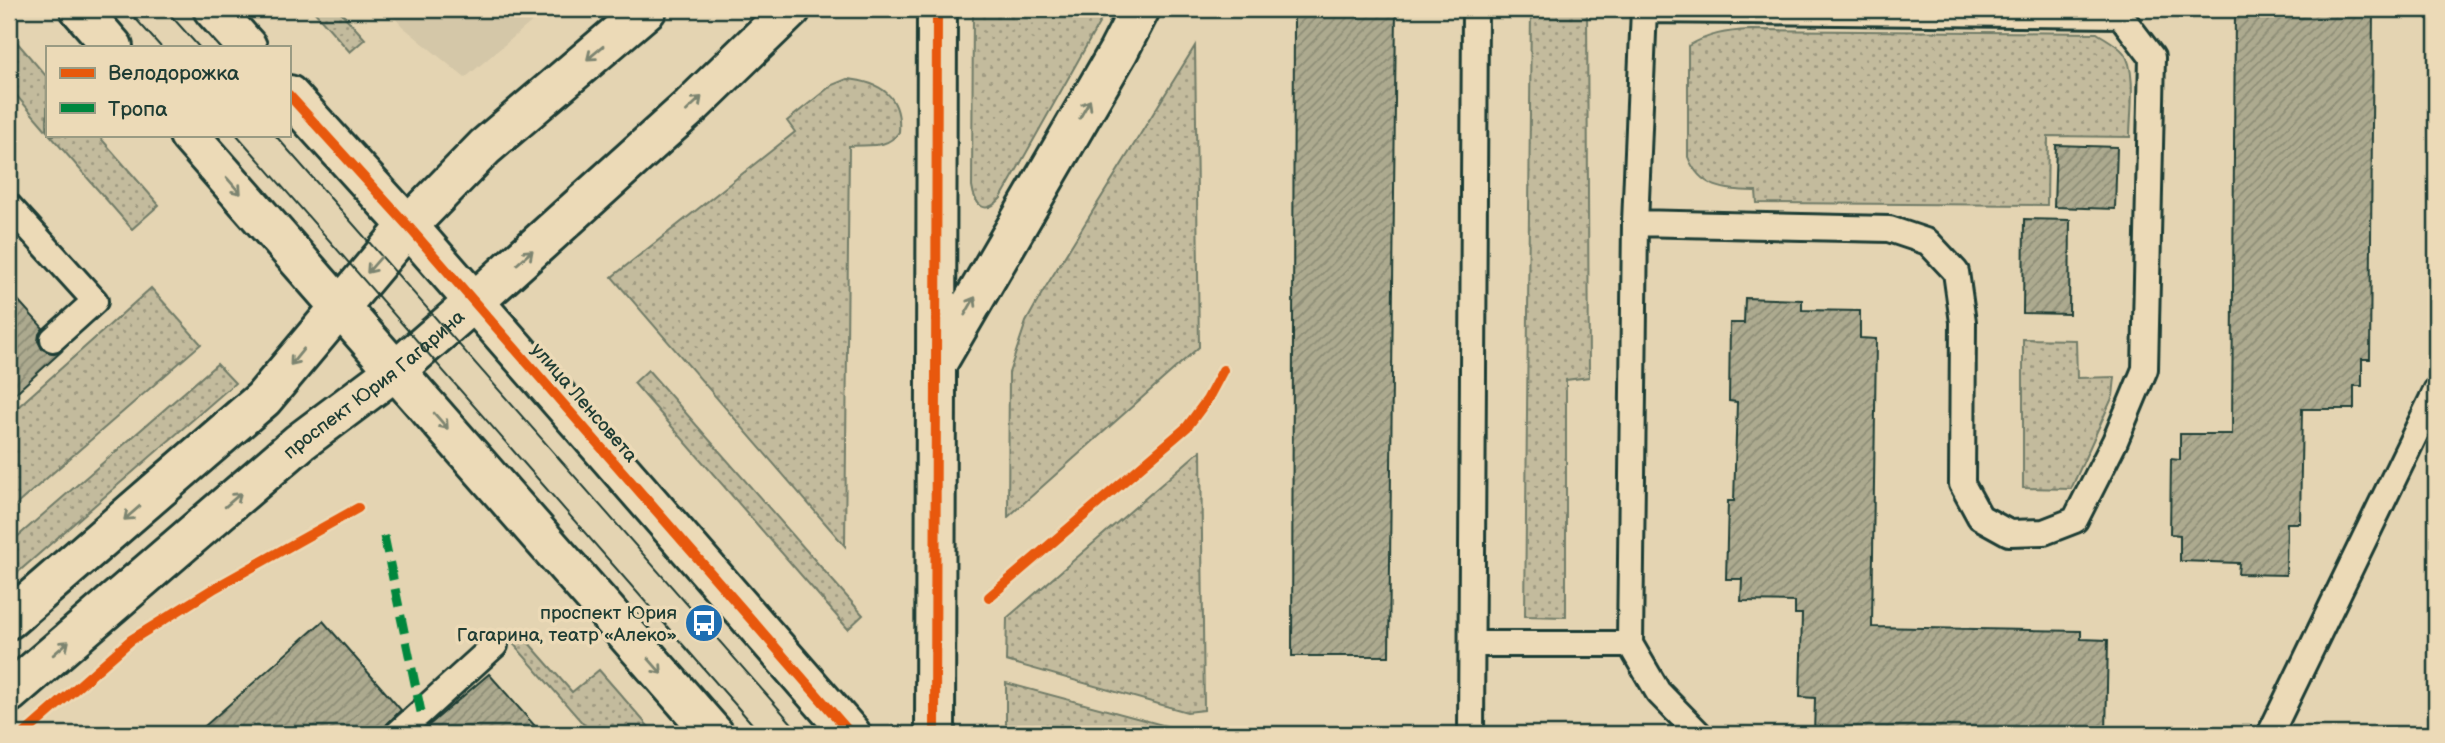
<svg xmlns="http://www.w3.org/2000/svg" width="2445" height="743" font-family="'Balsamiq Sans',sans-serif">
<defs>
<pattern id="grass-dots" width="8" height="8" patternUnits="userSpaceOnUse" patternTransform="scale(1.75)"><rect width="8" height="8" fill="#c3bb9d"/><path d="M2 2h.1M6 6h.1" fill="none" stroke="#9e9981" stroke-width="1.8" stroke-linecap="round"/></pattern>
<pattern id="building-hatch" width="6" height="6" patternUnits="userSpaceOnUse" patternTransform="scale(1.75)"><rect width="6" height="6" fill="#adaa8f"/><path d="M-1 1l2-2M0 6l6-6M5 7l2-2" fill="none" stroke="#8c8c76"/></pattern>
</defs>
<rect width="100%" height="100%" fill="#e4d4b2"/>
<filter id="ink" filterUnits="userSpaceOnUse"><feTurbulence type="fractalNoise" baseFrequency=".0143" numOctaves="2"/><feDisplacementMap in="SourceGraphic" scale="14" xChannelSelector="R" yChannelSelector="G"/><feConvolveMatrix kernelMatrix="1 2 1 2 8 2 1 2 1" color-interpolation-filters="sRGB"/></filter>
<g filter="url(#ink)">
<!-- built -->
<path fill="#d4c7a8" d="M387,9h160l-82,69 -63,-52z"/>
<!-- grass -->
<path fill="url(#grass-dots)" stroke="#717c68" stroke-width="2" d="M312,9h26l27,30 -15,13z
M973,9h134l-106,189c-16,18 -26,8 -29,-12z
M1531,9h56l2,368 -23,3v237l-41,-1z
M1750,30l347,3c9,6 20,11 27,20 13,17 6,62 6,84l-82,-1 -1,69 -290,-2 -1,-12c-30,-1 -55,-1 -68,-34v-111c21,-12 38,-15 62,-16z
M9,33l38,44v54l-38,-44z
M1195,46l4,301 -191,170 1,-144 17,-51 16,-29z
M847,79c34,3 55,17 52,53 -13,18 -30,12 -50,14l-4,400 -233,-269 183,-145 -8,-11 45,-36z
M50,135h48l61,70 -27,24z
M151,288l50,56 -192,167v-96z
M2023,339l53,1 1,38 38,-1 -2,19 -42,93 -48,-1z
M217,364l18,19 -226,197v-36z
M648,370l215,245 -15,14 -214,-246z
M1201,450l3,260 -17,2 -181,-51 1,-43z
M520,633l52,59 27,-22 56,64h-63l-82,-94z
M1006,683l190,51h-190z"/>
<!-- building -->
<path fill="url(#building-hatch)" stroke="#1f3d34" stroke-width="2" d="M1294,9h102l-7,647h-97z
M2235,9h138l-3,350h-8v27h-8v23h-52l-2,114h-13l-1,52 -48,-1 1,-11 -59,-2v-26l-10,-1 1,-75 9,1v-26h52z
M2056,145l61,2 -2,62 -61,-2z
M2024,219l46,1 -1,94 -46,-1z
M9,290l34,38 -4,6 -1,7 4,8 13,5 8,-4 -54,49z
M1745,298l57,2v10l58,1v27l16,1 -4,288 209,4v8l27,1 -2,94h-292l1,-36 -15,-1 2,-83h-7v-12l-54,-1 1,-22h-16l2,-78h6l3,-99 -8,-1 1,-78h14z
M323,621l78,89 -14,14 -4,10h-187z
M489,674l53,60h-123l9,-8z"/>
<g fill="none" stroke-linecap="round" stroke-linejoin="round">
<defs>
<path id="service" d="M9,206l86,95 -42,38
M1635,223l254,6 39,13 28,30 7,50 -1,162 18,33 29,16 35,-1 31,-12 40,-79 30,-72 7,-312 -32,-42 -476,-5
M1472,644h158l5,-421 9,-214
M1630,644l28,48 41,42
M397,734l98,-89
M1471,734l4,-725
M2270,734l166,-343"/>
<path id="minor" d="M936,365l182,-313 22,-43"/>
<path id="tertiary" d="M80,9l33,38
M213,9l34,38
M289,95l119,131 443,508
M189,135l525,599
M935,734l2,-725"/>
<g id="secondary">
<path d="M9,619l254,-220 145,-173 77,-79 162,-138"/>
<path id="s1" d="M9,693l291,-251 96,-72 78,-68 217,-196 100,-97"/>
</g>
</defs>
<!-- service casing -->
<use href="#service" stroke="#1f3d34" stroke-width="30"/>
<!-- minor casing -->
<use href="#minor" stroke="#1f3d34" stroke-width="44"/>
<!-- tertiary casing -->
<use href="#tertiary" stroke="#1f3d34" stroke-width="44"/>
<!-- secondary casing -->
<use href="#secondary" stroke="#1f3d34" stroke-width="44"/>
<!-- service -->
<use href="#service" stroke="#ecdab7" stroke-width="24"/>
<!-- minor -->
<use href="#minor" stroke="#ecdab7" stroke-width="38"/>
<!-- tertiary -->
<use href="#tertiary" stroke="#ecdab7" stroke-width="38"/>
<!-- secondary -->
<use href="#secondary" stroke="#ecdab7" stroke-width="38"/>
<!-- tram -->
<path stroke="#1f3d34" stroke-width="2" d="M127,9l34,38
M165,9l34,38
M237,135l524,599
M275,135l526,599"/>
<!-- quiet -->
<path stroke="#00873e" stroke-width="9" stroke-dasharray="18 9" stroke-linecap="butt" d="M384,536l37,176"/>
<defs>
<path id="cycleway" d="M289,95l119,131 443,508
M989,597l198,-170 20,-27 16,-30
M24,734l107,-94 82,-51 145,-81
M935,734l2,-725"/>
</defs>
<!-- cycleway casing -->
<use href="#cycleway" stroke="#ecdab7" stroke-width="15"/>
<!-- cycleway -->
<use href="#cycleway" stroke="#e8590c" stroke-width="10"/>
</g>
<!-- one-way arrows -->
<defs><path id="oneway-shaft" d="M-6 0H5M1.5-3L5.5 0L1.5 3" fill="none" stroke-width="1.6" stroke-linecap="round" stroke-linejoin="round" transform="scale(1.75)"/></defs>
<g stroke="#7b846f">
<use href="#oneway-shaft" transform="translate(595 53) rotate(140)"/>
<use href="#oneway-shaft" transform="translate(694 104) rotate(-43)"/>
<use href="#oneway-shaft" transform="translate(1085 109) rotate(-60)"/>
<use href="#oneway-shaft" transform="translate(234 186) rotate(49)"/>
<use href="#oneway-shaft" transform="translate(525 257) rotate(-42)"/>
<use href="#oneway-shaft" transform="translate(374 265) rotate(131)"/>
<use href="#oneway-shaft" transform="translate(970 306) rotate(-60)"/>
<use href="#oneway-shaft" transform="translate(297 357) rotate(129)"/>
<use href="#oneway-shaft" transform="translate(441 421) rotate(49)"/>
<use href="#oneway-shaft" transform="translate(233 500) rotate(-41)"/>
<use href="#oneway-shaft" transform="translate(132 513) rotate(139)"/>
<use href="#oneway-shaft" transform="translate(61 648) rotate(-41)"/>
<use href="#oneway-shaft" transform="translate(655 666) rotate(49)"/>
</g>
</g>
<!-- icons -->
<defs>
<symbol id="bus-disc" viewBox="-11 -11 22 22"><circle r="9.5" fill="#1f6fb2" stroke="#ecdab7"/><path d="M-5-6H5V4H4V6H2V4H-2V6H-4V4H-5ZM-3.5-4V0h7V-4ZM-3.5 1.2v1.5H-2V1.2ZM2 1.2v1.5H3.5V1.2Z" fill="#fff"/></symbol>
</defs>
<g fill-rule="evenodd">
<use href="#bus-disc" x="682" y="601" width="44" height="44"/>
</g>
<g text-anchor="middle" stroke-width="7" stroke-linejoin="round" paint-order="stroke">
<!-- street labels -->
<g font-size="19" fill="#1f3d34" stroke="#ecdab7">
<text dy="7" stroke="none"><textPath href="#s1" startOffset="478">проспект Юрия Гагарина</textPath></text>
<text transform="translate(585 402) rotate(49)" y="7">улица Ленсовета</text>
</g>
<!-- poi labels -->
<g font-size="19" fill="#1f3d34" stroke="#ecdab7" text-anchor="end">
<text x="677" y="619">проспект Юрия<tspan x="677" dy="22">Гагарина, театр «Алеко»</tspan></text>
</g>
</g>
<!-- margin -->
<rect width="2445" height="743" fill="none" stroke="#ecdab7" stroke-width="35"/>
<rect x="18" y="18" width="2410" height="708" fill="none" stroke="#1f3d34" stroke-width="2.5" filter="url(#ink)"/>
<!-- legend -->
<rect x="46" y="46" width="245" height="91" fill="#ecdab7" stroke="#9a9b83" stroke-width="2"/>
<rect x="60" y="68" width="35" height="10" fill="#e8590c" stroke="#9a9b83" stroke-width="2"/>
<text x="108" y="80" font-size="21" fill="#1f3d34">Велодорожка</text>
<rect x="60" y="103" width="35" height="10" fill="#00873e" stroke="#9a9b83" stroke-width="2"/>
<text x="108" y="116" font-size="21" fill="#1f3d34">Тропа</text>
</svg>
